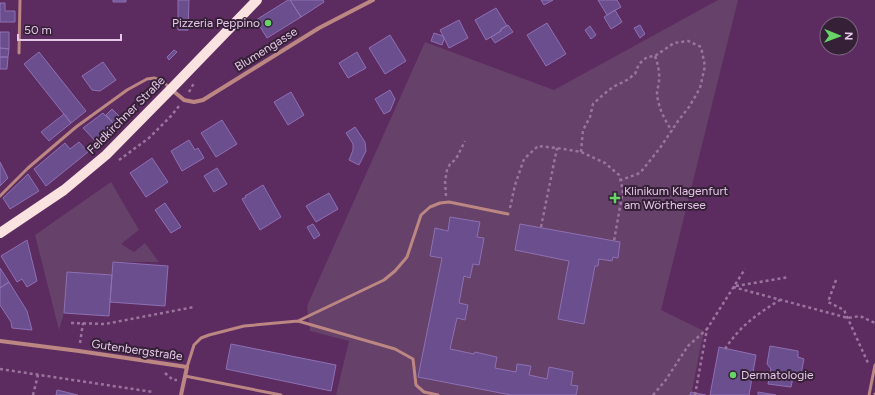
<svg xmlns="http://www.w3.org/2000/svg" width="875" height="395" font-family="Figtree,sans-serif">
<rect width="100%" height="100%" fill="#5c2c61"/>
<!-- green -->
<path fill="#664169" d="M718,0h20l-77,310 43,21 -13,64h-355l13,-54 -39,-10 -3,-25 118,-264 129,48z
M111,182l28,48 -18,14 13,8 11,-9 14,19h-46l-1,13 -45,-3 -3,41 -5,17 -24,-95z"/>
<!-- building -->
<path fill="#6b4e8e" stroke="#8e70b3" d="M113,0h13v2h-13z
M178,0h11l-1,30h-10z
M288,0h2l11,17 -34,21 -11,-18z
M290,0h33l1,2 -23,15z
M541,0h12l-9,5z
M598,0h19l4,7 -14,8z
M0,3h5v8h10v11h-15z
M496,8l11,18 -6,3v2l-15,9 -11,-20z
M615,10l7,12 -11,7 -7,-12z
M459,20l9,18 -19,10 -9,-18z
M547,23l19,31 -20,12 -19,-31z
M508,25l5,7 -18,11 -4,-6 10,-6v-2z
M640,25l5,9 -5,4 -6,-10z
M590,26l6,9 -5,4 -6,-9z
M0,32h9v17l-9,-1z
M434,33l9,3 1,3 -2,6 -11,-4z
M390,35l16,26 -21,13 -16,-26z
M0,48l9,1 -1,8h-8z
M174,50l3,2 -8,8 -2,-3z
M39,52l47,59 -15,12 -47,-59z
M357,52l9,16 -18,10 -9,-15z
M0,57h8l-1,12h-7z
M103,62l13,18 -16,11 -8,-1 -10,-14z
M390,90l5,9 -5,12 -6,3 -9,-15z
M291,92l13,23 -16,10 -14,-23z
M112,109l11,11 -7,6 -10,-11z
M103,113l13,13 -18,18 -15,-16z
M64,114l7,9 -22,18 -8,-9z
M222,120l15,24 -21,13 -15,-24z
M355,127l10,15 1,9 -7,14 -10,-5 4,-10v-6l-7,-11z
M189,140l6,10 3,-2 6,10 -22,13 -11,-20z
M79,142l9,10 -42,34 -12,-17 31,-26 5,6z
M152,158l16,24 -22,15 -16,-24z
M0,162l8,16 -8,8z
M217,168l10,16 -13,8 -10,-16z
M28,174l11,17 -29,18 -7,-11z
M263,185l18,32 -21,13 -18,-31 4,-2 -1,-1z
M329,193l9,16 -22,13 -10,-16z
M165,203l16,24 -10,6 -16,-23z
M450,217l30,5 -3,15 7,1 -5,27 -6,-1 -3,14 -6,-2 -5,27 9,2 -3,15 -8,-2 -7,31 24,5 1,-2 22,5 -2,11 21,4 1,-8 14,2 -2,9 18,4 2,-12 24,5 -2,13 7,1 -2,9h-65l-93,-18 24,-119 -12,-2 5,-28 13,3z
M313,224l7,11 -6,4 -7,-12z
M520,224l100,18 -2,16 -5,-1 -1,4 -13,-2 -1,7h-3l-11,58 -26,-5 11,-58 -54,-11z
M27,240l10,41 -10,6 -5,-8 -5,3 -16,-26z
M113,262l55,4 -3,40 -55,-4z
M0,268l9,14 -9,6z
M67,272l45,3 -3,41 -45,-3z
M9,282l18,29 5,19 -20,-2 -1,-6 -11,-17v-17z
M231,344l105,21 -5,26 -105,-22z
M770,346l28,5v6l6,2 -4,20 -7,-2 -2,10 -23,-3 1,-5 -6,-1v-6l7,1 1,-4 -4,-5z
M719,347l37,8 -7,40h-39z
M57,390l21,5h-22z
M691,392l4,1 11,2h-16z
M758,392l18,3h-18z"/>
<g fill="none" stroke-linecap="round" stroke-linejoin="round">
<!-- path -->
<path stroke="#9b749e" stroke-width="2.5" stroke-dasharray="3 3" stroke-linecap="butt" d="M655,56c3,9 5,16 4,25 0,4 -2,8 -2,12 1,14 7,26 15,38
M189,92l5,-9
M581,152l2,-22 7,-13 3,-13 11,-10 9,-7 14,-7 8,-6 4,-10 8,-7 8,-1 19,-13 14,-2 13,6 4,19 -5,22 -11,19 -11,14 -18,27 -20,25 -19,7
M119,160l30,-22 22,-22 8,-10
M446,196l-1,-15 2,-11 3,-6 6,-5 9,-18
M510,208l5,-23 9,-26 14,-13 19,2 24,4 24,11 14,12 4,15 -9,51
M541,227l16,-79
M836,280l-8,22 16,8 24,53
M736,286l53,-9
M733,287l115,31 12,-2 15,7
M71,323l34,1 89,-17
M80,343l3,-20
M725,349c15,-23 32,-35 55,-49
M0,369l153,23
M165,373l8,7h4
M33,395l5,-20
M653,395l12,-14 23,-35 19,-17
M695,395l12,-66 38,-60"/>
<!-- lane -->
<path stroke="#bc8682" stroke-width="3" d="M19,53l1,-53
M0,196l28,-28 48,-41 51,-37 20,-11 7,-1 7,2 9,8
M298,321l97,28 18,10 3,26 8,7 14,3
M187,367l7,-22 7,-7 8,-3 35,-9 54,-5 86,-41 11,-9 12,-14 14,-42 9,-8 10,-4 9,-1 59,12
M185,376l96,19
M869,395l6,-30
M875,395v-1"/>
<!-- street -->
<path stroke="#bc8682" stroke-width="4" d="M172,90l12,10 10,2 9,-2 116,-72 54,-28
M0,341l79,10 108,16 -6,28"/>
<!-- primary -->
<path stroke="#f9e2e0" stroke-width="10" d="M0,233l64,-43 42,-35 65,-66 86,-89"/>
</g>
<!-- markers -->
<g fill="#66d466" stroke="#352037" stroke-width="1.5">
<circle cx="268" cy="23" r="4"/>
<path d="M613 192h4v4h4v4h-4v4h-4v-4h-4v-4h4z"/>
<circle cx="733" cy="375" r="4"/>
</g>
<g text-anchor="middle" stroke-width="4" stroke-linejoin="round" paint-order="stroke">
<!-- poi labels -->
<g font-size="12" fill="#e4c7e6" stroke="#352037" text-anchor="start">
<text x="260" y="27" text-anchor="end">Pizzeria Peppino</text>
<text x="624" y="195">Klinikum Klagenfurt<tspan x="624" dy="14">am Wörthersee</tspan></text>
<text x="741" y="379">Dermatologie</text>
</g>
<!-- street labels -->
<g font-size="12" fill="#e4c7e6" stroke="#352037">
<text transform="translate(266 49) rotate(-32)" y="4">Blumengasse</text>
<text transform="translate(126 115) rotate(-45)" y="4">Feldkirchner Straße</text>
<text transform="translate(137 350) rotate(8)" y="4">Gutenbergstraße</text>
</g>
</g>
<!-- north arrow -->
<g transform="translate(839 36) rotate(91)"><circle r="19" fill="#352037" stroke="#7b637d"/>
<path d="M0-3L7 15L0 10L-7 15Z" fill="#66d466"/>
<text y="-6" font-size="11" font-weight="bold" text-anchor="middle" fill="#e4c7e6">N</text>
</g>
<!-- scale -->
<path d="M18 34v6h103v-6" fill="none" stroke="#e4c7e6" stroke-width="2"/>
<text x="24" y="34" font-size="12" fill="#e4c7e6" stroke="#352037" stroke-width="3" paint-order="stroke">50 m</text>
</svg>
